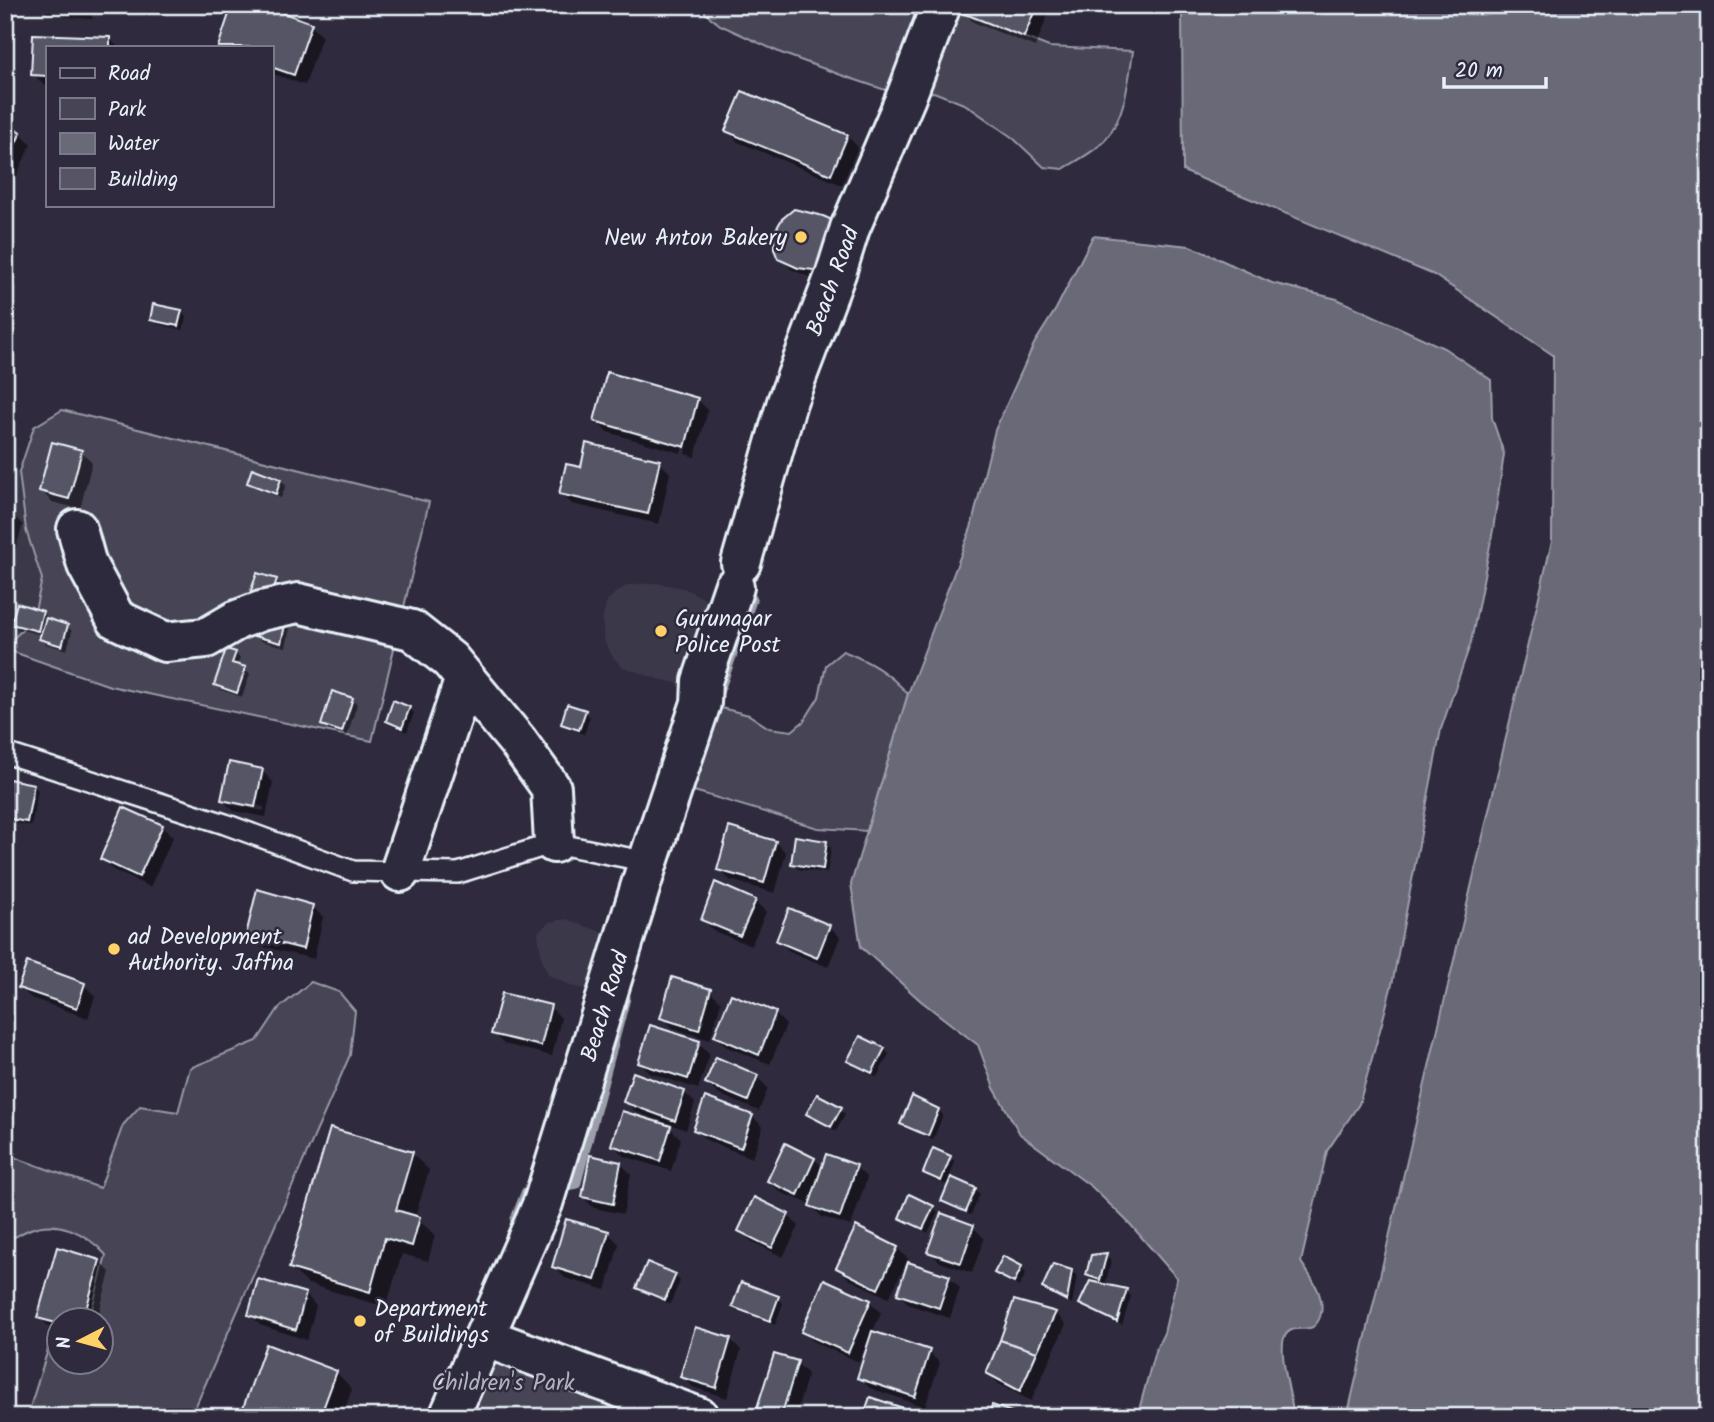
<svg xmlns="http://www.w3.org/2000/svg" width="1714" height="1422" font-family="Kalam,sans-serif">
<rect width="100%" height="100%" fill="#2f2a3d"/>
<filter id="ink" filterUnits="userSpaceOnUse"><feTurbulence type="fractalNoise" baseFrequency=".0143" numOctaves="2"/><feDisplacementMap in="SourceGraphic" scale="14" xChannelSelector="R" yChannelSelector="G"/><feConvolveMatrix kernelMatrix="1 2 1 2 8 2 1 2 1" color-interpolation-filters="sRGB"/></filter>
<g filter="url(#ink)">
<!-- built -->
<path fill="#3b3749" d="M5,465l14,7 7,58 16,49 -9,41 -28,26z
M656,583l28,5 42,22 -24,71 -22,3 -22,-5 -36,-12 -10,-11 -8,-15 -2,-21 5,-19 9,-9 12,-7z
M566,919l44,16 -2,57 -34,-5 -26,-12 -7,-18 -3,-25 11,-10z"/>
<!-- green -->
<path fill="#464455" stroke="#979aa6" stroke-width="2" d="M705,5h236l108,42 84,4c-4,29 -8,66 -28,89 -10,12 -29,21 -42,29l-19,-2 -31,-29 -47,-33 -32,-13 -28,5 -65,-22 -60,-22 -61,-28 -15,-12z
M62,410l367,92 -57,239 -262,-55 -105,-37v-3l28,-26 9,-41 -16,-49 -7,-58 15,-45z
M843,651c26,10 46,22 65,43l-41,137 -49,-3 -144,-43 27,-82 48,12 20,13 23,3 12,-10 15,-24 7,-32z
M311,982l28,10 16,19 -5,44 -159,362h-164l28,-90 4,2 1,33h42v-42h-13l17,-65c-21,-23 -50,-38 -80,-24 -8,4 -12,8 -21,7v-84l95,34 23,-63 17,-19 38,6 12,-44 67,-27 22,-33z
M484,1337l215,80h-250z"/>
<!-- water -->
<path fill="#696978" stroke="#9c9fab" stroke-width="2" d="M1182,5h527v1412h-362l205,-876 1,-186 -119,-80 -251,-104z
M1093,236l97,10 82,37 65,16 107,49 47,32 1,38 12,36 -11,76 -22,112 -30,87 -48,251 -11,43 -23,81 -32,47 -26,111c10,16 26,35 19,55 -2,5 -5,10 -10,11 -10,2 -19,-2 -25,8 -8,13 7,63 9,81h-160l6,-11 15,-55 9,-18 13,-55 -47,-54 -38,-37 -72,-53 -26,-46 -16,-43 -57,-44 -60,-54 -10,-63 57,-190 63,-166 24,-98 39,-86 22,-35z"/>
<!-- shadow -->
<path fill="#0007" fill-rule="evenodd" d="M40,5h53l-1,14 -42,-4z
M234,5l77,20 11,11 -17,49 -34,-12v-26h-51z
M965,5h87l-17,42 -62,-25 -10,-11z
M35,36l75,3 8,8h-71v38h-3l-11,-11z
M5,126l15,7 11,11 -26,57z
M728,131l119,5 11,11 -16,38 -104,-43z
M860,240l-13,43 -36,-5 -20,-9 -11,-11z
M181,312l5,5 -3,13 -26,-6 -5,-5z
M697,399l11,11 -13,47 -10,-3 13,-50h-4l-13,49 -74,-21 -11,-11z
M81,451l11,11 -12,47 -28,-7 -11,-11z
M659,462l11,11 -11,51 -87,-20 -11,-10 21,-25z
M281,480l5,5 -5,13 -27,-11 -5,-5z
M5,512l7,2 11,11 -18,57z
M276,580l5,5 -8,24 -23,-10z
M42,612l5,5v3l20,6 5,5 -5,19 -21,-6 -5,-5 1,-4 -24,-6 -5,-5z
M285,623l5,5 -4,19 -25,-6 -5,-5z
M235,653l5,5 -3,8 13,8 -8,23 -21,-7 -5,-5z
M352,699l5,5 -10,32 -19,-6 -5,-5z
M409,708l5,5 -7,19 -14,-6 -5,-5z
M585,712l5,5 -6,17 -16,-6 -5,-5z
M262,771l11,11 -7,35 -32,-6 -11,-11zM233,801l31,6v4l-31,-6z
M33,785l5,5 -7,36 -22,-4 -4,-4z
M162,826l11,11 -23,50 -37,-17 -11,-11z
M776,842l10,11 -11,40 -45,-13 -11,-11z
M826,843l5,5 -4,25 -29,-4 -5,-6z
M755,901l11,11 -15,34 -37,-15 -11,-11z
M312,906l11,11 -9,42 -55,-13 -11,-11z
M829,926l11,11 -12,30 -39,-16 -11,-11z
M84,985l11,11 -7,22 -57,-20 -11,-11z
M710,991l11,11 -11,38 -37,-12 -11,-11z
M550,1007l11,11 -9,38 -48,-12 -11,-11z
M775,1014l11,11 -16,39 -43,-17 -11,-11z
M699,1043l11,11 -12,35 -48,-16 -10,-11z
M884,1049l5,5 -12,23 -23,-11 -5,-5z
M717,1059l40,18 11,11 -9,23 -41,-17 -11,-11z
M684,1092l11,11 -9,27 -50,-18 -11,-11z
M840,1109l5,5 -9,17 -28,-18z
M938,1110l5,5 -10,25 -26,-12 -5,-5z
M752,1116l11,11 -11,31 -46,-18 -11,-10z
M669,1127l12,12 -10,32 -47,-15 -11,-11z
M412,1154l17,16 -14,47 20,18 -7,26 -26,-7 -16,53 -78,-23 -17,-16z
M950,1157l5,5 -6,16 26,11 5,5 -9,21 -23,-10 -5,-5 6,-14 -19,-8 -5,-5z
M814,1159l10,9 32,-1 11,11 -16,48 -29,-9 -12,-13 -30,-12 -11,-11z
M620,1163l11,11 -8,40 -29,-6 -11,-11z
M933,1207l5,5 -10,21 -22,-11 -5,-5z
M788,1216l11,10 -16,31 -32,-16 -11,-11z
M973,1227l11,11 -12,35 -32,-11 -11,-11z
M608,1233l11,11 -13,46 -41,-12 -11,-11z
M897,1248l11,11 -19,39 -40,-19 -11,-11z
M1106,1255l5,5 -6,26 21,5 5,5 -9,29 -35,-16 -5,-5 19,-19 1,-2 -9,-3 -5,-5z
M99,1261l11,11 -13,48h-37v11l-10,-3 -11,-11z
M1021,1268l5,5 -7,14 -23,-15z
M1072,1271l5,5 -5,28 -27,-16z
M675,1276l5,5 -10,23 -27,-12 -5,-5z
M949,1277l11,11 -10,30 -40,-13 -11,-11z
M259,1281l47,14 10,11 -9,34 -47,-15 -10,-11z
M742,1284l36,14 5,5 -8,22 -36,-14 -5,-5z
M870,1302l11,11 -9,20 57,19 11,11 -15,44 -55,-19 -11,-11 12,-36 -3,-1 -9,22 -45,-20 -11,-11z
M1055,1313l11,11 -35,77 -32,-17 -11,-11z
M730,1339l11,11 -14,48 -34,-11 -11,-10z
M797,1363l11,11 -13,43h-34l-4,-4z
M336,1372l16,17 -10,28h-88l-9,-9z
M902,1409l8,8h-45z"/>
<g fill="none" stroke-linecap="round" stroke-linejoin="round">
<!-- stream -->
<path stroke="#9c9fab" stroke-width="10" d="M717,697l35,-98 -7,-11
M555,1187l21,-3 49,-184
M515,1220l11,-28 13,-2"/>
</g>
<!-- building -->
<path fill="#575565" stroke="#e8f1f8" stroke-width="2" d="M232,5h29l51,18 -18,52 -23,-8v-20h-53z
M963,5h74l-13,32 -64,-25z
M33,34l77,3v10h-63v29l-16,-1z
M742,91l106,44 -17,40 -106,-44z
M5,124l16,8 -16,35z
M794,209l29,7 27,12 -14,45 -38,-5 -20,-9 -4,-10v-16l8,-14z
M153,304l29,6 -4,16 -28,-6z
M607,372l91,26 -13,49 -91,-26z
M52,442l30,8 -13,49 -30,-8z
M586,443l74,17 -12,54 -89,-20 7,-30 15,3z
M252,468l29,11 -5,15 -29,-11z
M5,510l8,2 -8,25z
M257,573l20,6 -9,26 -20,-6z
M17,603l26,8 -5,20 -27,-7z
M259,615l27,6 -5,22 -27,-7z
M46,618l22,7 -6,21 -23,-7z
M226,649l10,3 -4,11 14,4 -9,26 -23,-8z
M332,691l21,7 -11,34 -21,-7z
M393,700l17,7 -8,21 -16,-7z
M567,704l19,6 -7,20 -18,-6z
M229,762l34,7 -8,38 -34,-7z
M9,779l25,5 -7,38 -22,-4v-17z
M123,807l40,18 -24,52 -39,-18z
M729,827l47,14 -12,42 -47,-13z
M795,836l32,5 -4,28 -32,-5z
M715,882l41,18 -16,36 -39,-16z
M257,889l56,16 -10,44 -57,-14z
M789,908l41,17 -13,33 -41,-17z
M27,962l58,21 -8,25 -59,-20z
M672,977l39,12 -12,41 -39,-12z
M502,993l49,12 -10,41 -50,-12z
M731,994l45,18 -17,43 -45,-19z
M650,1025l50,16 -12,38 -50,-16z
M860,1036l25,12 -13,25 -25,-12z
M716,1057l42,18 -10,26 -43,-18z
M633,1072l52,19 -10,30 -52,-19z
M817,1094l25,13 -11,20 -25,-13z
M912,1096l27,13 -11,27 -28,-12z
M705,1097l48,18 -12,33 -48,-18z
M622,1111l49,15 -11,35 -49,-16z
M330,1128l83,24 -17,58 24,7 -8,29 -27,-8 -15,54 -81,-24z
M785,1143l30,15 -17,37 -31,-14z
M933,1148l18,8 -10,25 -18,-8z
M826,1154l31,11 -17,52 -31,-11z
M590,1155l31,7 -8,42 -31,-7z
M951,1177l25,11 -10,24 -25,-11z
M909,1194l25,12 -11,23 -24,-11z
M754,1197l35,17 -17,34 -34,-17z
M941,1213l33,12 -13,38 -34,-11z
M566,1219l43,12 -14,49 -43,-13z
M856,1226l42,21 -20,42 -42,-21z
M57,1247l43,13 -17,60h-23v4l-23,-6z
M1107,1253l-7,27 -14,-5 5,-20z
M1003,1256l19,10 -8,17 -20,-10z
M647,1262l29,12 -11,26 -29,-12z
M908,1262l42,14 -11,32 -42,-14z
M1053,1264l19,6 -5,31 -25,-13z
M258,1279l48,14 -10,37 -48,-15z
M824,1279l47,21 -23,53 -47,-21z
M1090,1281l37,8 -10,33 -38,-18z
M741,1282l38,14 -9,25 -38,-14z
M1014,1300l42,12 -19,40 -37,-12z
M695,1327l36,11 -15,50 -36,-11z
M872,1331l58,19 -15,47 -58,-19z
M1000,1340l37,12 -17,39 -34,-18z
M266,1344l71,27 -17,46h-54l-23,-9z
M774,1354l24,7 -17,56h-16l-10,-3z
M870,1397l33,11 -3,9h-37z
M992,1405l28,10 -1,2h-31z"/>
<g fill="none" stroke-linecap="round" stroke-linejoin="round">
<defs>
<path id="lane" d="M5,753l220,71 128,47 105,2 96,-30 94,19"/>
<path id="street" d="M77,529l10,36 29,54 49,23 41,-4 31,-18 24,-9 37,-8 114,27 38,30 68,82 33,46 3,55
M400,872l65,-194"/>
<path id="secondary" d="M741,563l46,-161 49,-129 14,-45 56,-131 35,-92
M484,1337l215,80
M449,1417l94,-214 105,-341 53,-159 1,-22 32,-94"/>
</defs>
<!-- lane casing -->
<use href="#lane" stroke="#e8f1f8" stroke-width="24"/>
<!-- street casing -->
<use href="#street" stroke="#e8f1f8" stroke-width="44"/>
<!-- secondary casing -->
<use href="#secondary" stroke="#e8f1f8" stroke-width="44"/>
<!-- lane -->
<use href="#lane" stroke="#2f2a3d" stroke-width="19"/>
<!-- street -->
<use href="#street" stroke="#2f2a3d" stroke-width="38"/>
<!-- secondary -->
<use href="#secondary" stroke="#2f2a3d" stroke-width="38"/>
</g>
</g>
<!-- markers -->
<g fill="#ffd166" stroke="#2f2a3d" stroke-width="2.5">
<circle cx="801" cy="237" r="7"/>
<circle cx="661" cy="631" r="7"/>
<circle cx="114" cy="949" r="7"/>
<circle cx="360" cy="1321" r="7"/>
</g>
<g text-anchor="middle" stroke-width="5" stroke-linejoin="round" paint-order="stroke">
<!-- poi labels -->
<g font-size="23" fill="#e8f1f8" stroke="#2f2a3d" text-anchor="start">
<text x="787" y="245" text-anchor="end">New Anton Bakery</text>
<text x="675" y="626">Gurunagar<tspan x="675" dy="26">Police Post</tspan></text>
<text x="128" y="944">ad Development<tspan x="128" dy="26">Authority. Jaffna</tspan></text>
<text x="374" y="1316">Department<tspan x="374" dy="26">of Buildings</tspan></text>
</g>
<!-- street labels -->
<g font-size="23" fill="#e8f1f8" stroke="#2f2a3d">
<text transform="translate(832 281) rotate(-70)" y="8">Beach Road</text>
<text transform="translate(604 1006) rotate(-73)" y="8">Beach Road</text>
</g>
<!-- park labels -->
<g font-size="23" fill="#afb4bf" stroke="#2f2a3d">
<text x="503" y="1390">Children's Park</text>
</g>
</g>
<!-- margin -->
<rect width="1714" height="1422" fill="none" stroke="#2f2a3d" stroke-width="28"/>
<rect x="14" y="14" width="1686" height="1394" fill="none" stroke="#e8f1f8" stroke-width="2.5" filter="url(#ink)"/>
<!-- legend -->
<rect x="46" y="46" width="228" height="161" fill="#2f2a3d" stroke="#797a88" stroke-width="2"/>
<rect x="60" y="68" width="35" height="10" fill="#2f2a3d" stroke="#797a88" stroke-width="2"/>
<text x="108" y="80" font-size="21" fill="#e8f1f8">Road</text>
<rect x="60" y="98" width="35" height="21" fill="#464455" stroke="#797a88" stroke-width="2"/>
<text x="108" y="116" font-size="21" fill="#e8f1f8">Park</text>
<rect x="60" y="133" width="35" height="21" fill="#696978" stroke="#797a88" stroke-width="2"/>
<text x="108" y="150" font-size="21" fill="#e8f1f8">Water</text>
<rect x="60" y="168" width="35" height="21" fill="#575565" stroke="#797a88" stroke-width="2"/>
<text x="108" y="186" font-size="21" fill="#e8f1f8">Building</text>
<!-- north arrow -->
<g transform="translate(80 1341) rotate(264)"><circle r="33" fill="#2f2a3d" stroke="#797a88" stroke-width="2"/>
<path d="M0-5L12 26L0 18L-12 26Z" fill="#ffd166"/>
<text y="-10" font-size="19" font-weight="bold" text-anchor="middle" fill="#e8f1f8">N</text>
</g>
<!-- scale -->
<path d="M1444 77v10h102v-10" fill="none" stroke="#e8f1f8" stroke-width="3.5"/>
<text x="1455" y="77" font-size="21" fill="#e8f1f8" stroke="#2f2a3d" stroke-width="5" paint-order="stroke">20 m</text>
</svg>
